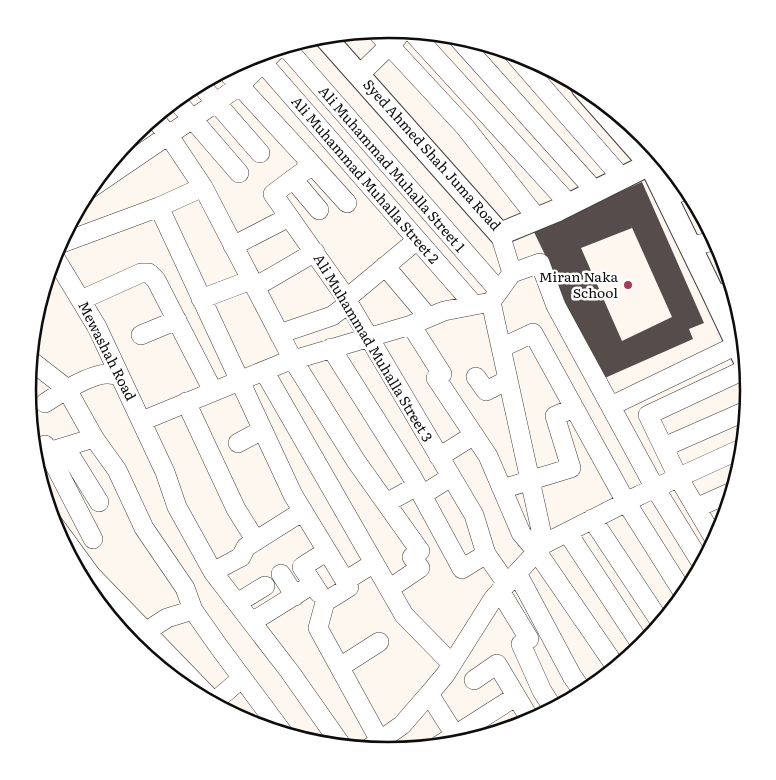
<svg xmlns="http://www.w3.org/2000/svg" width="776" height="780" font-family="Literata,serif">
<rect width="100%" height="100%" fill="#fdf7f0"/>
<!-- building -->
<path fill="#554c4b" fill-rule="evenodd" d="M642,182l62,141 -15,6 4,10 -95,42 -50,-120 -15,-31zM629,221l43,96 -50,24 -41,-93 51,-20z"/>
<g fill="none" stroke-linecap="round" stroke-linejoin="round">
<defs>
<path id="minor" d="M376,31l89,96 72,91
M412,32l157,172
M456,36l139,155
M285,46l214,245
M513,53l109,125
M256,55l218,250
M225,70l84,91 -5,10 -31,23 69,98 132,223 12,39
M359,75l39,-38
M200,84l60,69
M176,100l63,73
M154,118l15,18 34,51 90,173 63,101 64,90 -8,6 8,11 -31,21
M309,161l38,42
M293,179l26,31
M88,190l129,-88 23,-17 38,-37
M665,195l23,-4
M159,207l134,288 56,92 -24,15 -7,26 67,122
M59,244l100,-37 44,-20
M233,246l56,-29
M690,246l25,-5
M54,256l43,71 68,145 12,35 36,65 77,100 52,74
M385,266l43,51
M512,273l28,-10 16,43 99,182 47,76
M255,287l60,-35
M714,295l19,-4
M201,299l50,-19
M346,299l71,-59
M81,300l60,-27h8l7,7 57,111
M491,302l53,242
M411,325l31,49 -6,4 52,78 33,77 16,19 79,115
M279,334l53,-18 16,-12
M141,335l36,-15
M331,348l80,127 51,94 24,-15 21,30
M501,348l32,-15 93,169 58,92
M30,360l36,28 28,50 23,32 27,58 41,60 8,22 26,37 64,86
M264,371l140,244 48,49
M476,377l10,14 22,-11
M186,402l50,107 20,32
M45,403c13,-9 47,-30 63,-29 4,0 8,1 12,2
M611,406l126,-61
M142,421l141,-58 128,-38 33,-14 47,-9 21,-29 -12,-39
M238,443l24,-13
M65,447l34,55
M664,447l82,-36
M33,450l12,-5 3,7 46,-14
M48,452l45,87
M439,457l35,-22
M502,489l69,-21 -16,-52 19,-8
M422,495l29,-18
M386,503l31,-17
M696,508l36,-16
M592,519l69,104
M53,523l38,52 123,127
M567,532l75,114
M715,540l-37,-63 -30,-62 98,-46
M213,572l24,-13 4,-2 5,-10 57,-36
M517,573l55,103 11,16
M281,574l14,22
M345,581l29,-18
M500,591l29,48 -8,5 21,47 11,17
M319,593l-17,-26 25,-16
M237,603l28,-17
M252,622l61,-38
M147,631l20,-13 26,-8
M130,642l15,-13
M340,667l39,-25
M474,680l23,-16 34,57
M429,694l31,49
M213,703l29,-25
M438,746l77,-49
M368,749l34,-24 27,-31 16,-19 48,-76 51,-55 96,-49 103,-47"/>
<path id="tertiary" d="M324,36l176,198 58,-24 92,-46
M582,87l68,77 61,125 35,74"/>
</defs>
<!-- minor casing -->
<use href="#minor" stroke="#404040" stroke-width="20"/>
<!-- tertiary casing -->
<use href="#tertiary" stroke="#404040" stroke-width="24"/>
<!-- minor -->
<use href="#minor" stroke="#fff" stroke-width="19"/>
<!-- tertiary -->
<use href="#tertiary" stroke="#fff" stroke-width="22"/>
</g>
<!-- markers -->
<circle fill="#ac375d" stroke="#fff" stroke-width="2" cx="628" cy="285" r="5"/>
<g text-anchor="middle" stroke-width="5" stroke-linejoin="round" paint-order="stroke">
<!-- street labels -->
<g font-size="14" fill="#0d0d0d" stroke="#fff">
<text transform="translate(432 155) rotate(48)" y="5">Syed Ahmed Shah Juma Road</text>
<text transform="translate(392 169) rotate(49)" y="5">Ali Muhammad Muhalla Street 1</text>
<text transform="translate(365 180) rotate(49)" y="5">Ali Muhammad Muhalla Street 2</text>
<text transform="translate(373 348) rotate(59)" y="5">Ali Muhammad Muhalla Street 3</text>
<text transform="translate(107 351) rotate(63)" y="5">Mewashah Road</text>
</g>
<!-- poi labels -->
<g font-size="14" fill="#0d0d0d" stroke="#fff" text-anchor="end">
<text x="618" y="282">Miran Naka<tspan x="618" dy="16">School</tspan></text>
</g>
</g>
<!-- crop -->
<path d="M0 0H776V780H0ZM36 390a352 352 0 1 1 704 0a352 352 0 1 1-704 0Z" fill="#fff" fill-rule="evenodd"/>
<path fill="none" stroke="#0d0d0d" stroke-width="2.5" d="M36 390a352 352 0 1 1 704 0a352 352 0 1 1-704 0Z"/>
</svg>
